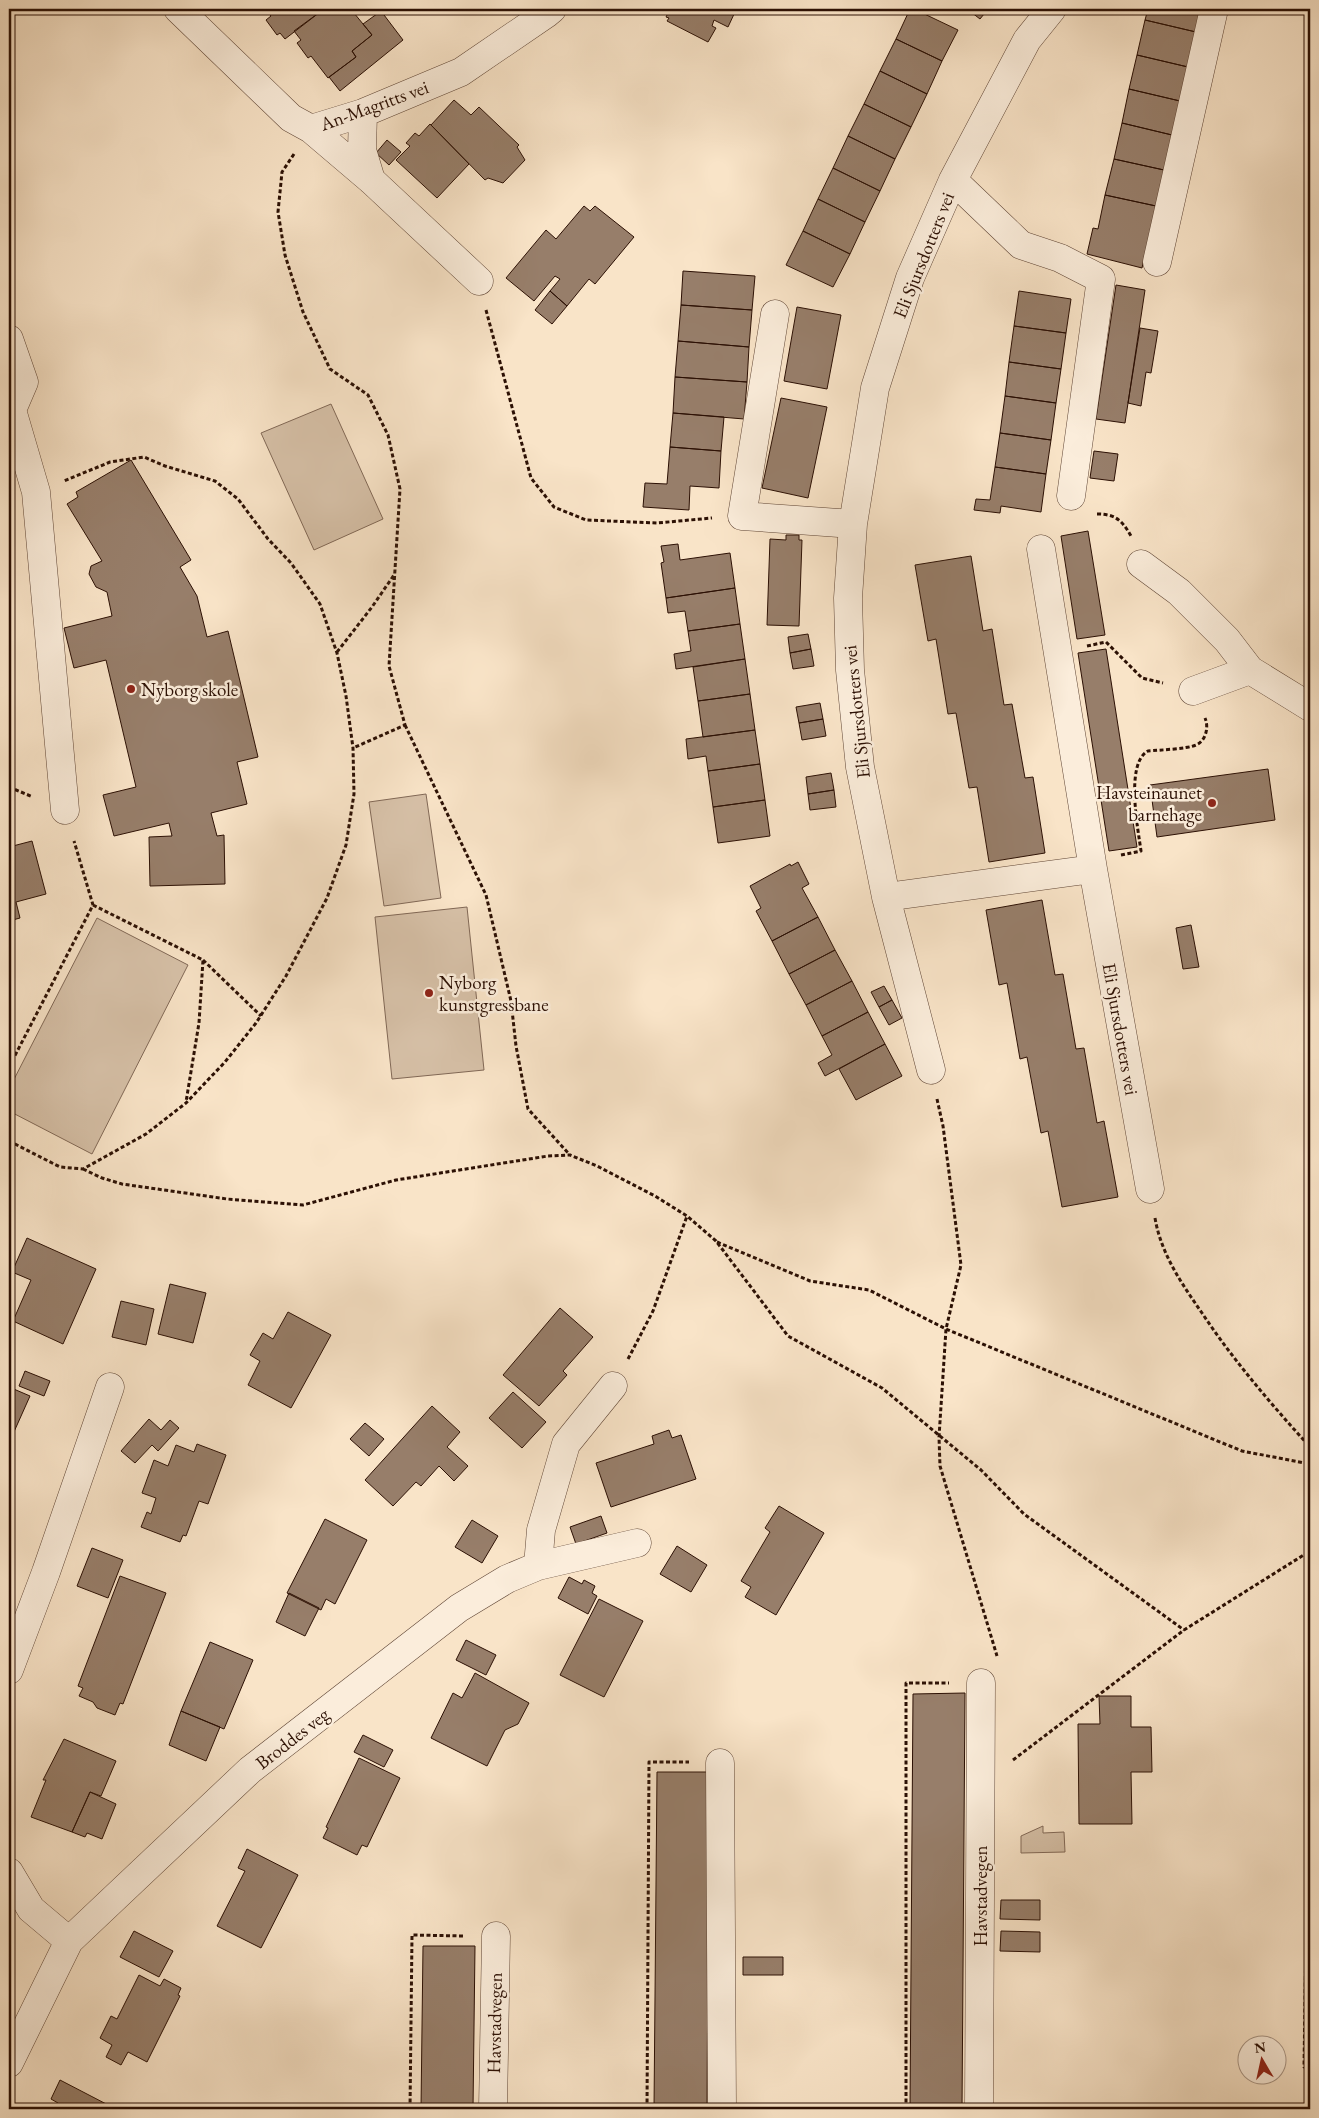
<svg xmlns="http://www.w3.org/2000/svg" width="1319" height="2118" font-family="'EB Garamond',serif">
<rect width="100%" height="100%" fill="#f9e4c8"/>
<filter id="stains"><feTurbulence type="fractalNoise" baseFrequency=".004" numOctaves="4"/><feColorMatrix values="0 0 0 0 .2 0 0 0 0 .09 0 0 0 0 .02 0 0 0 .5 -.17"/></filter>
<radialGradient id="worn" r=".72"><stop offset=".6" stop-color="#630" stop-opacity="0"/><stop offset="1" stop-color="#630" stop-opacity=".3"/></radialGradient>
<!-- green -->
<path fill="#d6c0a7" stroke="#816856" d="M331,404l52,115 -69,31 -53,-117z
M426,794l15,104 -57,8 -15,-104z
M467,907l17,163 -92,9 -17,-162z
M97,918l91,47 -96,189 -83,-43v-22z
M1043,1826v7l21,-1 1,20 -44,1v-17z"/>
<!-- building -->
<path fill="#977e6a" stroke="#2c1004" d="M265,9h59l-39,30 -5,-6 -3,2 -11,-15 5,-4z
M324,9h33l1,1 -4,3 18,22 -20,16 4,6 -28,21 -17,-22 -3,2 -11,-15 4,-3 -7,-9z
M670,9h59l6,3 -7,15 -14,-7 -2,6 4,2 -8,14 -41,-21 2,-3 -3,-1z
M910,9h4l44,21 -16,31 -46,-22z
M967,9h21l-8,10z
M1148,9h53l-5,23 -51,-12z
M381,11l22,29 -63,51 -11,-14 27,-20 -4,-6 20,-16 -9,-11z
M1145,20l51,12 -8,35 -51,-12z
M896,39l46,22 -15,33 -47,-23z
M1137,55l51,12 -8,34 -51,-12z
M880,71l47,23 -16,33 -47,-23z
M1129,89l51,12 -8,34 -50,-12z
M454,100l17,15 8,-8 40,38 -2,2 8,13 -22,23 -15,-5 -3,2 -54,-55z
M864,104l47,23 -16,32 -47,-23z
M1122,123l50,12 -8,35 -50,-11z
M430,124l39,40 -32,34 -41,-38 14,-14 -4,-3 9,-10 4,3z
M848,136l47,23 -15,32 -47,-23z
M387,140l14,12 -12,13 -13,-12z
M1114,159l50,11 -8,36 -51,-11z
M833,168l47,23 -15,31 -47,-23z
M1105,195l51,11 -14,62 -55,-14 6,-26 5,1z
M818,199l47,23 -15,32 -47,-23z
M584,206l6,5 5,-5 39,31 -39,47 -6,-5 -22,27 -17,-15 10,-12 -5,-3 -21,25 -28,-23 40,-48 10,9z
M803,231l47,23 -17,33 -47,-22z
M683,271l72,5 -3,34 -71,-5z
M1116,285l29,5 -20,133 -29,-4z
M550,291l17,15 -15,18 -17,-14z
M1019,291l52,8 -5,34 -52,-7z
M681,305l71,5 -3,37 -71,-6z
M797,307l44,8 -14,74 -43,-8z
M1014,326l52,7 -5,36 -52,-7z
M1140,328l18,3 -7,42 -5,-1 -5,34 -13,-3z
M678,341l71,6 -2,35 -72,-5z
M1009,362l52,7 -5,34 -51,-7z
M675,377l72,5 -3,37 -71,-6z
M1005,396l51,7 -5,37 -51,-7z
M781,398l46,9 -19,91 -46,-10z
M673,413l51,4 -3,34 -51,-4z
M1000,433l51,7 -5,34 -51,-7z
M670,447l51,4 -2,37 -29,-2 -1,24 -46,-3 2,-24 22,1z
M1094,451l24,3 -4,27 -24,-3z
M131,460l60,100 -11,7 17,29 10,41 21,-6 30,126 -21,5 10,42 -36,9 6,23 7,-1 1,49 -75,2 -1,-49 23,-1 -3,-13 -55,13 -11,-41 33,-8 -30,-127 -32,8 -10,-40 48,-12 -5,-24 -11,-5 -7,-13 2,-8 11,-5 -35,-57 11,-7 -2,-5z
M995,467l51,7 -5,38 -40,-6 -1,7 -26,-3 2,-11 14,1z
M1088,531l17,104 -28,4 -16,-103z
M786,535h13v5h3l-3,86 -32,-1 3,-86 16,1z
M678,544l2,16 50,-7 5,35 -69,10 -5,-35 3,-1 -3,-16z
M971,556l12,75 9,-2 12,76 8,-1 13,74 8,-1 12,76 -56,9 -12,-75 -8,1 -13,-75 -8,1 -12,-75 -8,2 -13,-76z
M735,588l5,36 -52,7 -3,-20 -17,2 -2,-15z
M740,624l5,35 -69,10 -2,-15 17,-3 -3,-20z
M808,634l3,15 -21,4 -2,-16z
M811,649l3,17 -21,3 -3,-16z
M1106,649l31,198 -28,4 -31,-198z
M745,659l5,35 -52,7 -5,-34z
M750,694l5,36 -52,7 -5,-36z
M820,703l3,16 -24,4 -3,-16z
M823,719l3,17 -24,4 -3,-17z
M755,730l5,34 -52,7 -2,-15 -18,3 -2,-20z
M760,764l5,36 -52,7 -5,-36z
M1268,769l7,51 -118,17 -7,-52z
M831,773l3,17 -26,4 -2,-17z
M834,790l2,17 -26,3 -2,-16z
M765,800l5,36 -52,7 -5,-36z
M32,841l14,53 -30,8 4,16 -11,3v-74z
M798,862l11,22 -7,4 16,29 -46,24 -16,-30 5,-3 -11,-22 40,-22 1,2z
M1042,900l13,75 8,-1 13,75 8,-1 13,75 7,-2 14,76 -56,10 -14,-76 -7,2 -14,-76 -7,2 -13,-76 -8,2 -13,-75z
M818,917l17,33 -46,24 -17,-33z
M1191,925l8,42 -16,2 -7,-41z
M835,950l17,31 -46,24 -17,-31z
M852,981l16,31 -46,24 -16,-31z
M884,986l8,14 -13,7 -8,-15z
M892,1000l10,18 -13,7 -10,-18z
M868,1012l17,32 -60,32 -7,-13 14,-8 -10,-19z
M885,1044l17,32 -46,24 -17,-31z
M27,1238l69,31 -33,75 -50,-23 18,-41 -19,-8z
M170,1284l36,9 -13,50 -35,-9z
M121,1301l33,8 -8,36 -34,-8z
M560,1308l33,29 -30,34 4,4 -28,31 -36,-31z
M288,1312l43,23 -40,73 -43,-23 12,-24 -10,-6 13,-22 10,6z
M25,1371l25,10 -6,15 -25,-10z
M9,1387l21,9 -21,47z
M513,1392l33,30 -24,26 -33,-30z
M432,1406l28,26 -13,15 21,19 -14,15 -15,-15 -18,20 -5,-4 -23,24 -28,-26z
M149,1419l12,11 9,-10 9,8 -21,23 -6,-6 -17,18 -14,-12z
M365,1423l19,16 -15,17 -19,-17z
M669,1430l3,8 9,-3 15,44 -85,28 -15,-44 58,-19 -2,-8z
M197,1444l29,11 -18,49 -9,-3 -13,35 -3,-1 -3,7 -39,-15 6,-15 4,2 5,-16 -14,-5 12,-33 14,6 8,-21 18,7z
M779,1506l45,27 -48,82 -31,-18 6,-10 -10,-6 29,-49 -5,-4z
M601,1516l6,17 -31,11 -6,-17z
M325,1519l42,21 -32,64 -9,-5 -5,11 -34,-17z
M472,1520l26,16 -16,27 -27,-16z
M677,1546l30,19 -16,27 -31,-18z
M92,1548l31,12 -15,38 -31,-12z
M120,1576l46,17 -43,111 -3,-1 -5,12 -18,-7 -4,-6 -14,-6 4,-8 -5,-2z
M569,1577l13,7 2,-4 11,6 -3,7 5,3 -9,18 -30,-16z
M289,1593l30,15 -14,28 -29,-14z
M599,1599l44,22 -39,76 -44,-22z
M466,1640l30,15 -10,20 -30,-15z
M210,1642l43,18 -29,69 -43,-18z
M475,1673l54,30 -11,21 -13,6 -18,36 -56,-28 22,-45 9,5z
M965,1693l-3,416h-52l3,-415z
M1099,1696h32v31h20l1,45h-21l1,52h-53l-1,-100h22z
M181,1711l39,16 -14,34 -37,-16z
M363,1735l30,15 -9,17 -30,-15z
M64,1739l52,22 -15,35 -11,-4 -18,40 -41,-15 15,-37h-3z
M359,1758l41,20 -33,69 -5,-2 -5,10 -34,-17 5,-10 -2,-1z
M657,1772h52l-2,337h-53z
M90,1792l26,12 -14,35 -15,-6 -2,4 -13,-5z
M247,1849l51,26 -37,73 -44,-22 28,-55 -7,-3z
M1001,1900h39v20l-40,-1z
M134,1931l39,20 -14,26 -39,-20z
M1001,1931l39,1v20l-40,-1z
M423,1946h52l-2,163h-52z
M743,1957h40v18h-40z
M139,1975l21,11 4,-7 17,9 -3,7 2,1 -33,66 -19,-10 -7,13 -15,-8 6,-12 -12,-7 11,-22 6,3z
M60,2080l52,27 -1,2h-56l3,-6 -7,-4z"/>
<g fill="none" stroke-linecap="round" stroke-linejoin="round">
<defs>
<path id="minor" d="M178,9l113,109 20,11 60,51 108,101
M363,113l-1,37 9,30
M311,129l52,-16 98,-41 85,-58 6,-5
M953,180l68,65 39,13 41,21 -30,217
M1157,262l57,-253
M775,314l-33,202 111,8
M9,339l15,43 -12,28 -3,2
M12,410l24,82 29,318
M1041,549l52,320 57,320
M1141,564l38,28 48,48 23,30 60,37
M1193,691l57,-21
M886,897l207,-28
M931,1070l-45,-173 -26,-130 -10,-97 -2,-72 5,-74 22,-136 35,-110 43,-98 74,-140 25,-31
M538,1566l3,-36 25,-86 47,-58
M9,1670l37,-98 64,-185
M720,1763l2,346
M9,1872l22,37 38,32
M9,2063l60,-122 181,-171 209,-162 48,-29 31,-13 99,-23
M493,2109l3,-173
M979,2109l2,-426"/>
</defs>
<!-- minor casing -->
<use href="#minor" stroke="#5f4535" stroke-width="29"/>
<!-- path -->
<path stroke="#2c1004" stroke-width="3" stroke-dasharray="4 2.5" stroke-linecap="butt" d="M294,154l-12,18 -4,40 7,43 18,57 27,57 38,26 20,40 12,54 -11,177 16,59 -52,23
M486,310l45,168 23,29 32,13 71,3 55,-5
M1097,514c18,0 25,6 34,22
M1087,646l19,-4 36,36 21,5
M337,652l35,-45 22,-32
M405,725l81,170 25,106 5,45 12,63 42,46
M9,787l24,10
M1121,855l20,-4c-3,-22 -16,-88 7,-100 11,-1 39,-2 48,-6 10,-4 13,-18 9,-27
M93,905l110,55 -4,63 -13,79
M203,960l58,56
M9,1067l84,-162 -19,-64
M937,1099l6,27 18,139 -15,64 -7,108 1,29 57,190
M9,1141l51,26 23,2 63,-35 40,-31 39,-41 31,-39 30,-47 41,-78 19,-53 8,-51 -1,-46 -7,-52 -9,-43 -17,-49 -29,-41 -23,-24 -30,-40 -23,-18 -50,-15 -21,-9 -34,5 -46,19
M83,1169l19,9 20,6 105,15 76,6 93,-25 152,-24 22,-1 27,11 58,30 32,20 29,25 72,95 94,52 99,82 43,44 160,116
M1155,1218c6,36 27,66 47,95 32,48 69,91 108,134
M717,1242l93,39 59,9 77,39 296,122 68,13
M628,1359l25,-48 34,-95
M1310,1677l-6,390h6
M1013,1760l171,-130 126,-79
M410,2109l2,-174 52,1
M647,2109l2,-347h40
M906,2109v-426h43"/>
<!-- minor -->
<use href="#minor" stroke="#fbeddb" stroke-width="28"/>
</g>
<!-- markers -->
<g fill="#8f2418" stroke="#fbeddb" stroke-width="2">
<circle cx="131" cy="689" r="5"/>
<circle cx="1212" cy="803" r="5"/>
<circle cx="429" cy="993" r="5"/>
</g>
<g text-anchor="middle" stroke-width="5" stroke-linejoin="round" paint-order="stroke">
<!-- street labels -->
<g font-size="19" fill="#2c1004" stroke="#fbeddb">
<text transform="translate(374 105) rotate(-20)" y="7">An-Magritts vei</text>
<text transform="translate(923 255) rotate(-68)" y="7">Eli Sjursdotters vei</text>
<text transform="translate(856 712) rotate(-96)" y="7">Eli Sjursdotters vei</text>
<text transform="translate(1121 1029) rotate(80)" y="7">Eli Sjursdotters vei</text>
<text transform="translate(292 1738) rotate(-38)" y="7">Broddes veg</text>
<text transform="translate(980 1896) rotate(-90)" y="7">Havstadvegen</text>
<text transform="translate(494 2023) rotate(-89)" y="7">Havstadvegen</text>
</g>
<!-- poi labels -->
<g font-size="19" fill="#2c1004" stroke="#fbeddb" text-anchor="start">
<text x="141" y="696">Nyborg skole</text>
<text x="1202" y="799" text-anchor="end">Havsteinaunet<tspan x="1202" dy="22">barnehage</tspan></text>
<text x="439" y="989">Nyborg<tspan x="439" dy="22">kunstgressbane</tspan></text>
</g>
</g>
<!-- margin -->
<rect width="1319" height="2118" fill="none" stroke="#f9e4c8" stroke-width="30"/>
<rect x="10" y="10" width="1299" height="2098" fill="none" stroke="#2c1004" stroke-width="2.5"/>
<rect x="15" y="15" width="1289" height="2088" fill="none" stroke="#2c1004"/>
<!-- north arrow -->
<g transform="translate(1262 2060) rotate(351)"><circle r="24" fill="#fbeddb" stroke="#a89585"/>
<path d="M0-4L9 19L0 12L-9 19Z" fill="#8f2418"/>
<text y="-8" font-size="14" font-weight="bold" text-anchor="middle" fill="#2c1004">N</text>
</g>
<rect width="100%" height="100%" filter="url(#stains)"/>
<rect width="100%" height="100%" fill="url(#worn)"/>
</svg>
